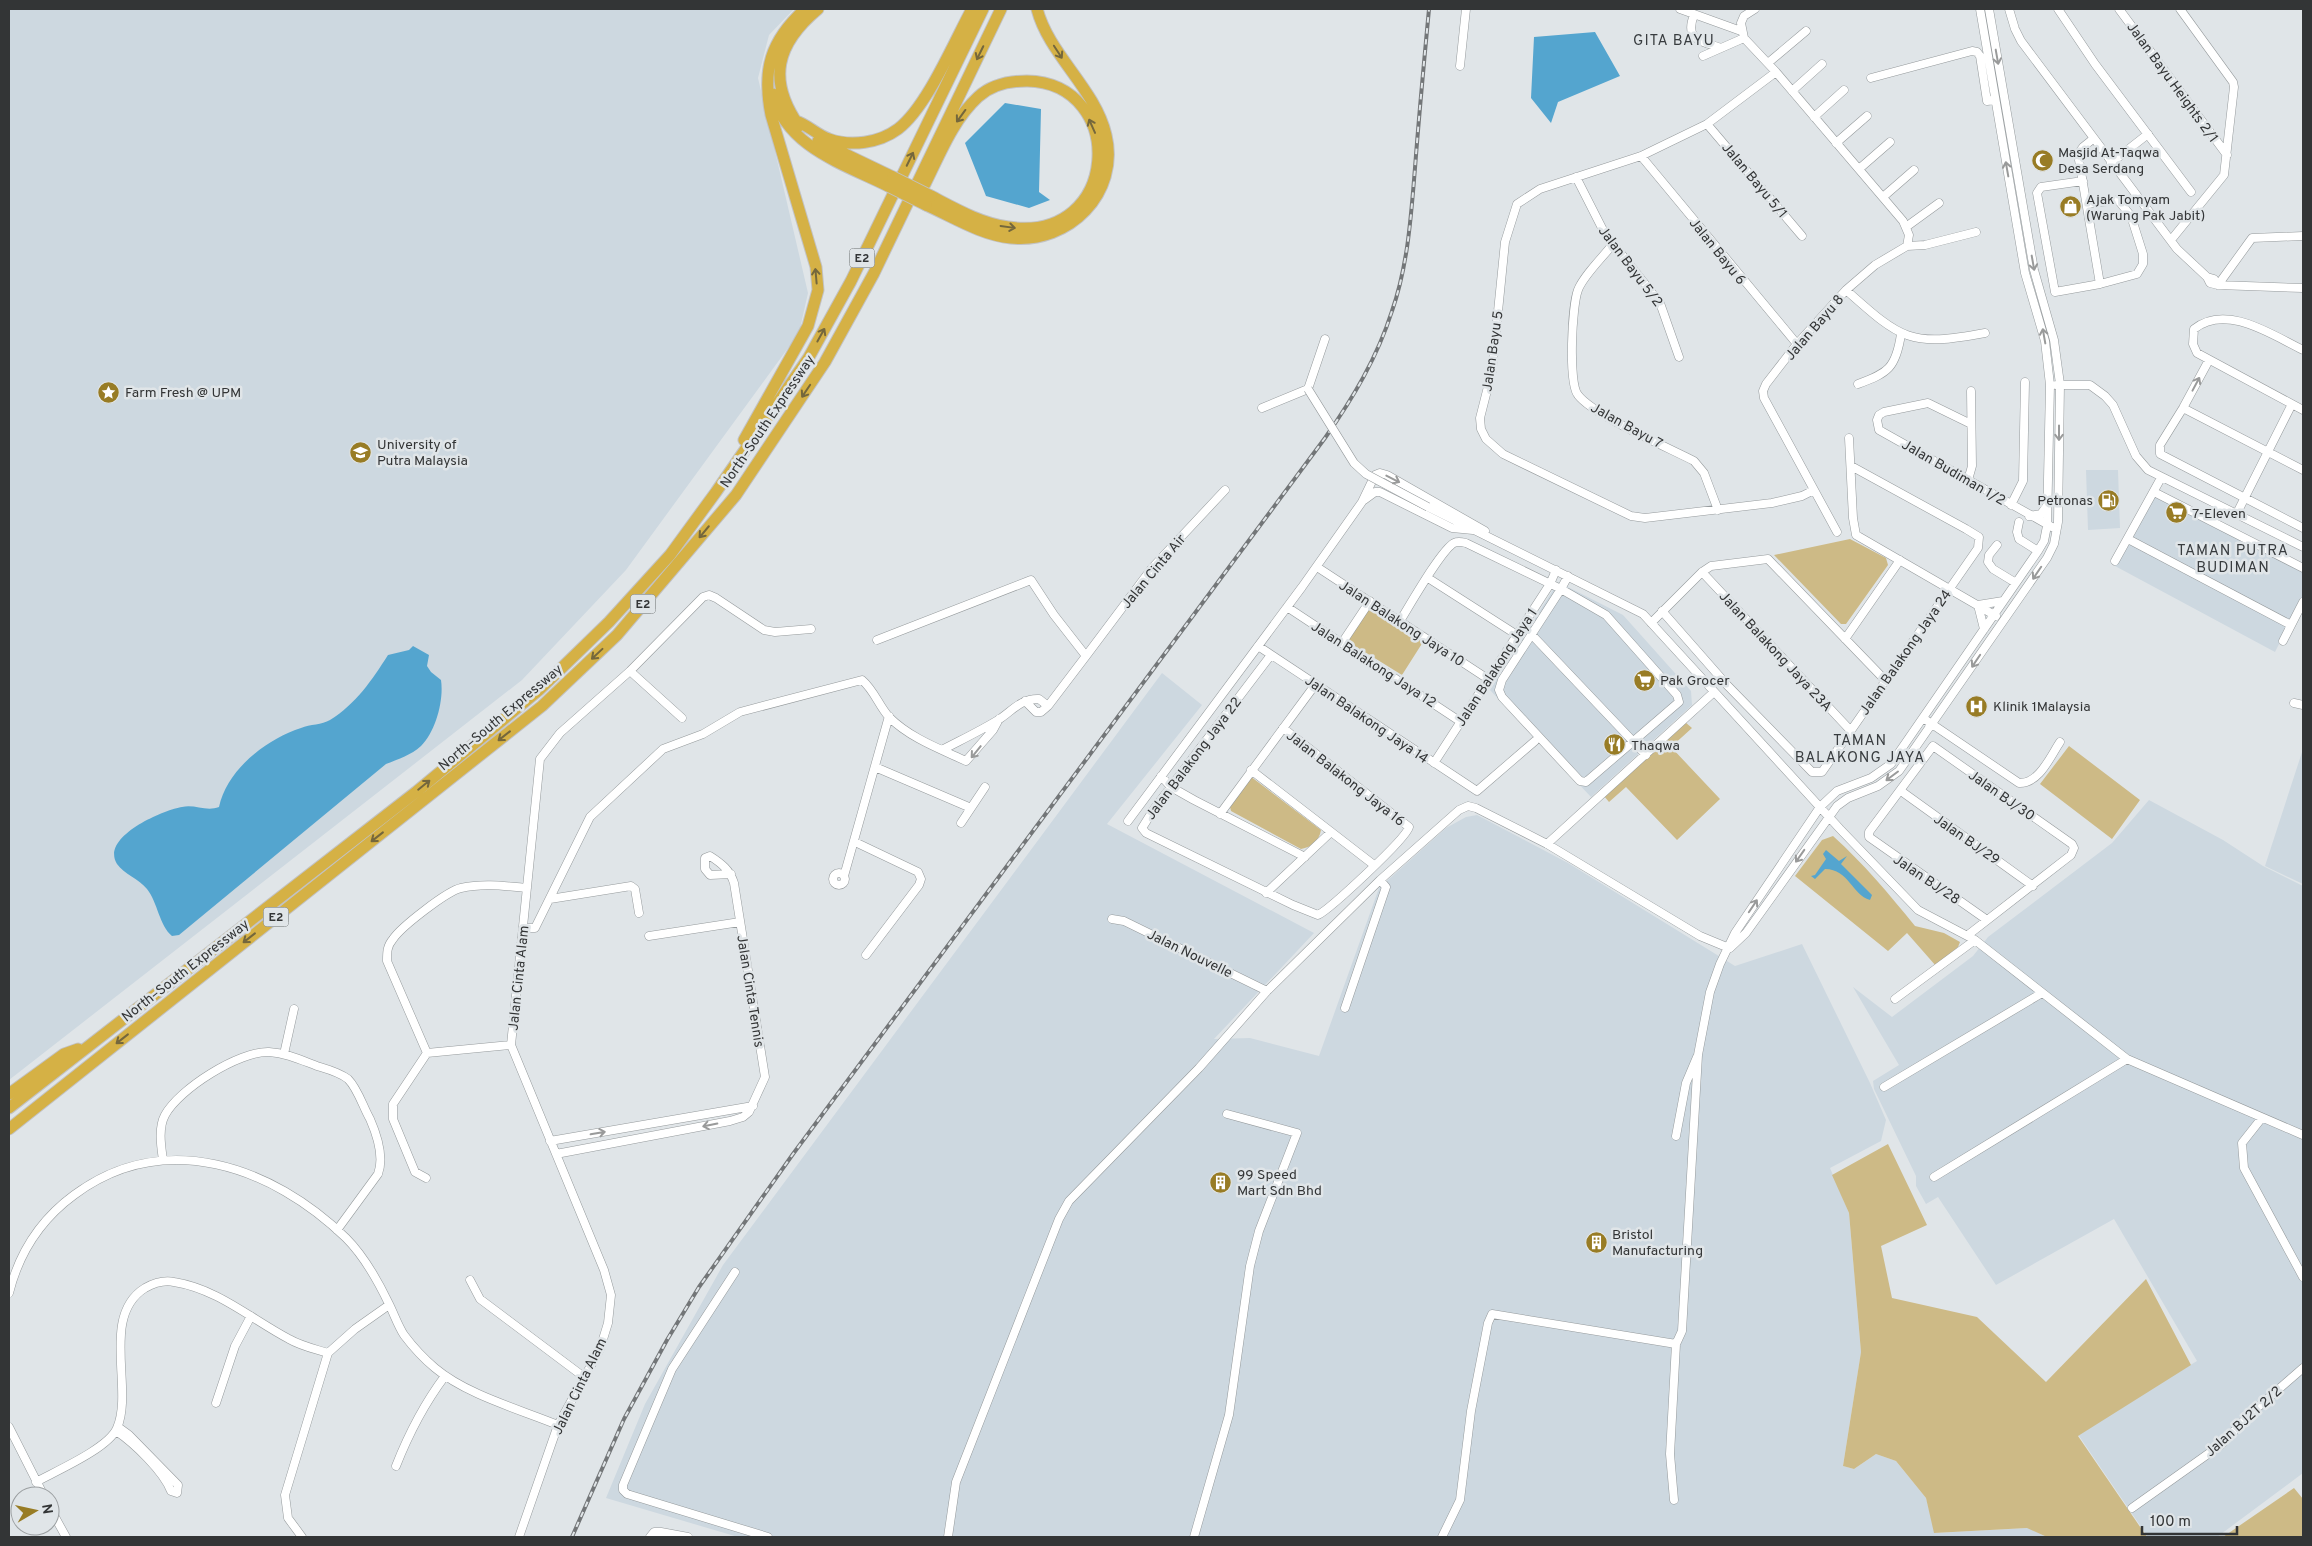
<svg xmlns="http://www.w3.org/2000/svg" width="2312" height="1546" font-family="Overpass,sans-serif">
<rect width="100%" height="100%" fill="#e0e5e8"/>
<!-- built -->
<path fill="#cdd8e0" d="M9,9h785l-25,26 -11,43 50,215 -9,40 -173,237 -104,110 -513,400z
M2086,470h32l2,58 -32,2z
M2155,496l148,75v25l-28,56 -160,-86z
M1558,582l65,33 68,76 1,14 -101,92 -101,-107z
M1162,673l40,32 -95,119 207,109 -100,106 36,-1 69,18 60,-168 67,-60 20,-11 11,-2 91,48 167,103 67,-22 68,139 16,37 -5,21 -51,27 19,45 12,139 -18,114 11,3 22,-15 20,7 30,37 9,35 93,-5 19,9h-1309l-132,-39 39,-94 78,-139z
M2303,749v135l-38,-18z
M2149,800l74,40 40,26 40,20v587l-86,64h-69l-71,-104 120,-72 -83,-142 -118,66 -58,-88 -12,7 -10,-18v-10l-42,-87 -1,-8 26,-16 -46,-78 39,30 81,-61 15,-19 124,-94z"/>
<!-- green -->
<path fill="#cdba86" d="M1850,539l36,19 2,7 -42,59h-5l-67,-69z
M1370,606l53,36 -21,33 -55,-34z
M1685,722l7,6 -21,19 49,52 -43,41 -51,-53 -17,15 -5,-6z
M2069,746l71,54 -28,39 -72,-55z
M1250,776l71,54c-2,11 -9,17 -20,19l-70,-38 -1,-4z
M1833,836c31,28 56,58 82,90l29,7 16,9 -2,5 -22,19 -29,-33 -19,18 -93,-75 27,-36z
M1888,1144l39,81 -46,21 11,52 85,19 69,65 100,-103 45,86 -113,71 69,101h-100l-20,-9 -93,5 -8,-35 -30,-37 -20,-7 -22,15 -11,-3 18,-114 -12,-139 -17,-38z
M2294,1488l9,11v38h-80z"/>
<!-- water -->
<path fill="#54a5cf" d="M1595,32l25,44 -62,26 -7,21 -20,-25 3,-61z
M1005,103l36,6 -2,83 11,8 -21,8 -43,-12 -21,-53z
M413,646l16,9 -2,11 4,6 10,8c3,20 -5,51 -20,66 -10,9 -22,13 -35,18l-207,171 -7,1c-13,-11 -14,-33 -25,-47 -8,-10 -23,-15 -30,-25 -17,-27 46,-54 65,-57 13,-3 24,5 37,0 8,-38 48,-68 82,-79 9,-4 21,-3 29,-8 26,-16 42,-40 58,-65l21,-5z
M1826,850l13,11 8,-5 -6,8 31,31 -2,5c-18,-5 -21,-31 -45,-31l-10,10 -4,-3 4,-1 11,-16 -3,-5z"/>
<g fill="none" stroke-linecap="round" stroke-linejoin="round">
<defs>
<path id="minor" d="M1680,9l61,22
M1755,9l-11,7 -3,7 3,15 32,34 127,149 6,14 -2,11
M2009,9l6,20 6,12 156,208 30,28
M2058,9l37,55 96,128
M2119,9l108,146
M1694,15c-10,25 7,26 27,33
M1703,56l41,-18
M1768,63l38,-32
M1460,66l6,-57
M1776,72l-69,52 -66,32 -101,33 -23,15 -12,38 -13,129 -12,47 1,11 5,10 17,15 128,62 14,2 127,-15 30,-7 12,-6
M1871,78l101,-27 5,1 3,4 7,45 8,-1
M1792,91l30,-27
M1814,117l30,-27
M1707,124l95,112
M2093,139l-10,8 -5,7 22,130
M1836,143l31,-27
M1641,156l156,188
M2111,163l37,-29
M1859,169l31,-27
M1576,177l28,55 56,71 19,54
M2083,181l-42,6 -4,6 18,99 45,-8 37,-10 6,-10v-10l-12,-38 -13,-16 -31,4
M1883,197l31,-27
M1906,227l33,-24
M2171,240l53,-65 10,-88 -1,-5 -53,-73
M1613,244c-10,13 -30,32 -35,46 -6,15 -10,93 0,105 15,20 91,53 116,66l10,12 14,37
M2218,285l-4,-6 -7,-2 3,6 8,2 85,3
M2218,285l34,-47 51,-2
M1846,290c56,50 64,57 139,43
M2303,350c-31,-15 -77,-47 -109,-21l-1,15 4,9 106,57
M2209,360l-26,48 -23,37v9l143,74
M1858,384c30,-11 38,-16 43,-50
M2056,385h34l15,11 8,9 23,51 12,14 155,77
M1262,408l46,-19 17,-50
M2183,408l120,62
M1971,424l-43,-21 -44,9 -5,3 -2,5 2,10 173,97
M1849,438l4,80 3,17 140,81
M1968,480l4,-14 -1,-75
M2154,492l149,76
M1364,500l11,-8h5l72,36 21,2
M2011,505l12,-24 2,-99
M1428,507l215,107 197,215 78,81 57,30 152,119 176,76
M2236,515l56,-111
M2029,516l12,-2 7,-10
M2019,522l-2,10 2,7 19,12
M1837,532l-73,-134 -1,-7 3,-7 31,-40 49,-54 29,-25 32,-19 18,-1 51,-13
M2128,539l163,86
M1997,545l-8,10 -1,7 5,7 23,14
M2115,561l46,-83
M1317,567l171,112
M1702,572l148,158
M1428,578l89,57
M1978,605l25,-4
M1978,605l6,24
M1287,607l174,115
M1662,611l65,74 85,87h10l156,-224 1,-11 -13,-8 -115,-63
M1400,621c10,-16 41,-71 54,-78 4,-2 8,-1 12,0l95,46 45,26 71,80 2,7 -93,80 -6,-1 -78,-84 -3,-7 3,-10 59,-91 7,-13
M1651,623l51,-51 9,-6 57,-7 116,120
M1532,635l114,120
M1845,639l55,-79
M877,640l154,-60 23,35 32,41 -38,50 -9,-7c-18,-1 -28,13 -41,21 -18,11 -37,20 -56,30
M2283,641l20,-39
M1342,643l28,-42
M1258,646l219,145 58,-50
M1271,655l-117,154 -12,19 4,5 147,72 25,10c12,-6 88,-76 91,-88l-126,-99
M1086,656l66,-88 73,-78
M630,671l52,47
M1025,701l11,11h5l7,-6
M2294,703l9,2
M1923,718l96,65c20,1 31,-26 41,-41
M1434,763l116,-179 6,-14
M875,767l96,41
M1251,770l123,95
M1161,776l10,11 23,13 111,57
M1901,791l132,95
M1220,814l95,-129
M1128,821l174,-234 60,-85 13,-27 5,-2 7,2 98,56
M961,823l24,-36
M855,842l63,30 3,7 -2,6 -53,70
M1547,844l167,-152
M833 879a6 6 0 1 1 12 0a6 6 0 1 1-12 0Z
M844,876l45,-160
M1266,893l65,-61
M550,899l81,-13 4,3 4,24
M1112,919l12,2 143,70
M524,928h11l55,-111 73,-68 40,-15 37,-22 122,-32c12,10 17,26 27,37 21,21 51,32 77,44l27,-31 6,-11
M1968,935l103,-80 3,-7 -2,-4 -139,-98 -64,86v5l118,83
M649,936l91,-14
M1730,948l16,-15 91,-127 11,-8 30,-12 21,-15 148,-213 7,-14 4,-22 2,-138 -6,-44 -20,-70 -45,-261
M1895,999l80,-59
M1345,1008l41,-121 -6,-7
M511,1045l-84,8 -40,-92c0,-9 0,-15 6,-22 8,-12 54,-48 68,-51 22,-5 44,-2 66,0
M284,1054l10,-45
M1884,1087l158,-94
M2261,1119l-19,24 2,25 59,109
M1676,1136l10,-53 11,-26
M550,1141l203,-35
M556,1154l174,-33 13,-4 6,-5 16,-35 -31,-194c-4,-13 -13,-20 -24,-27l-5,2v11l5,6 21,-1
M163,1160c-2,-14 -5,-32 2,-45 14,-26 74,-64 104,-63 17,1 32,8 48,14 10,3 22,6 31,13 10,10 15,28 22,40 7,16 14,39 8,55l-41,56
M1934,1177l193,-118
M426,1178l-11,-6 -22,-53v-15l34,-51
M735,1272l-63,97 -49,116v5l4,4 141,43
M470,1280l10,19 104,78
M9,1293c10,-40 31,-73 65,-98 90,-67 198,-29 272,43 19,19 32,43 43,66 5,10 9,22 15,31 9,12 19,23 31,33 32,27 84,41 123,57
M216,1403l19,-57 16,-30
M9,1427l35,69
M116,1431c18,12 47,40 55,60l6,2 1,-8 -49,-50 -11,-8
M396,1466c13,-33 28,-62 49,-90
M36,1482c20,-11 73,-34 81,-54 17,-39 -17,-112 28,-140 9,-5 19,-8 29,-6 44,7 77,37 115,57 12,7 26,10 39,14
M1674,1500l-4,-46 6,-110 6,-13 16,-276 12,-63 10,-28 15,-31 85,-126 17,-16 34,-13 20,-14 147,-213 6,-10 3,-15 3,-141 -5,-44 -20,-68 -45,-264
M50,1508l16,29
M2132,1508l90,-64 27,-29 54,-47
M302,1537l-14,-19 -3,-23 43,-142 27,-24 34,-24
M519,1537l39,-112 42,-76 8,-26 3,-28 -7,-25 -93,-225 29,-286 20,-26 70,-62 73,-74 6,-2 7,3 48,32 11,2 36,-3
M650,1537l4,-5h7l27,5
M948,1537l8,-55 103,-263 10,-18 130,-133 68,-77 113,-111 79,-70 9,-4 8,2 71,36 153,92 29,12
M1194,1537l35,-122 21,-149 9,-35 38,-98 -70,-19
M1442,1537l18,-37 11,-89 17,-88 4,-9 184,30"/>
<path id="highway" d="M773,94c13,53 71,70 115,92
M796,121c12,4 21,14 33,18 22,8 50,4 69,-10 29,-22 56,-87 74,-120
M799,126c-32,-46 -23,-82 19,-117
M818,141l75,36
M925,184c15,-30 28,-64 53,-87 13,-12 32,-16 49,-16 101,2 94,163 -19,146 -28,-4 -52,-18 -77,-31
M926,205c27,12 55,30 85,33 58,6 109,-45 95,-103 -11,-47 -57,-80 -69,-126
M744,440l64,-114 10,-36 -2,-23 -45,-152c-9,-45 -1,-74 34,-106
M9,1094l55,-40 14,-5
M9,1108l407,-316 123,-102 70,-68 61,-67 46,-63 93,-135 42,-76 132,-272
M9,1129l533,-423 75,-71 119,-140 89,-133 49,-89 127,-264"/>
</defs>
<!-- minor casing -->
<use href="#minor" stroke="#959a9c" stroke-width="9"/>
<!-- highway casing -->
<use href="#highway" stroke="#c2c2c3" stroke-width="13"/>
<!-- minor -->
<use href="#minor" stroke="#fff" stroke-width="8"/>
<!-- highway -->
<use href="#highway" stroke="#d5b145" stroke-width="11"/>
<defs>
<path id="rail" d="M572,1537l52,-118 43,-79 32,-53 94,-133 532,-716c28,-40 52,-80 67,-127 16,-46 19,-95 23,-143 4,-53 9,-106 14,-159"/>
</defs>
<!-- rail casing -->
<use href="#rail" stroke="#737678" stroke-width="4"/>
<!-- rail -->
<use href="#rail" stroke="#e0e5e8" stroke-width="2" stroke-dasharray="5.5" stroke-linecap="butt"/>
<defs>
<path id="minor-bridge" d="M1308,389l46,74 12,11 62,33"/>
<path id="highway-bridge" d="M893,177l38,19
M888,186l38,19"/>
</defs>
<!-- minor-bridge casing -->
<use href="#minor-bridge" stroke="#959a9c" stroke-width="9" stroke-linecap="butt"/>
<!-- highway-bridge casing -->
<use href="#highway-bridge" stroke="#c2c2c3" stroke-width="13" stroke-linecap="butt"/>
<!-- minor-bridge -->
<use href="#minor-bridge" stroke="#fff" stroke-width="8"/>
<!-- highway-bridge -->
<use href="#highway-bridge" stroke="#d5b145" stroke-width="11"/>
</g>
<!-- one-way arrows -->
<defs><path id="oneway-shaft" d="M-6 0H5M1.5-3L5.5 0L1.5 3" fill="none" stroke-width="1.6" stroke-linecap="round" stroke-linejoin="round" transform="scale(1.25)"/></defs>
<g stroke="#74673c">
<use href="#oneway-shaft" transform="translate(1058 52) rotate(57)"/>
<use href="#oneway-shaft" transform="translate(980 53) rotate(116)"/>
<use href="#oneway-shaft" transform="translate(961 116) rotate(126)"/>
<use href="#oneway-shaft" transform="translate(1092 126) rotate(-114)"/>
<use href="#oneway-shaft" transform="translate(910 159) rotate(-64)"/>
<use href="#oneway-shaft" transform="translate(1008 227) rotate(8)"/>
<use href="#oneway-shaft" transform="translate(816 276) rotate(-95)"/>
<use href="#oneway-shaft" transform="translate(821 335) rotate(-61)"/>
<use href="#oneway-shaft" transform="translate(806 391) rotate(124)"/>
<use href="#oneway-shaft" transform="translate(704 532) rotate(130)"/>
<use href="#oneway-shaft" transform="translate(597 654) rotate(137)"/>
<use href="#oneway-shaft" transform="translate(504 736) rotate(142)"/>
<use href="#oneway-shaft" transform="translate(424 785) rotate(-39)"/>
<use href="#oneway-shaft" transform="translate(377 837) rotate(142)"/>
<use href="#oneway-shaft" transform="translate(249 938) rotate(142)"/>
<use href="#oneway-shaft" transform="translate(122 1039) rotate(142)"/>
</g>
<g stroke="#999a9a">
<use href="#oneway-shaft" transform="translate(1997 57) rotate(80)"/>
<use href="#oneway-shaft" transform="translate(2007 169) rotate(-100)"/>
<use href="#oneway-shaft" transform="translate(2033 263) rotate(80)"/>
<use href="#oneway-shaft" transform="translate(2044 336) rotate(-100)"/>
<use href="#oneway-shaft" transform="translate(2196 384) rotate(-62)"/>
<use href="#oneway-shaft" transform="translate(2059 433) rotate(90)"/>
<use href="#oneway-shaft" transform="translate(1393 479) rotate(27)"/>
<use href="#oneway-shaft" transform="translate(2037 573) rotate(124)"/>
<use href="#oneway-shaft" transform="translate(1976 661) rotate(124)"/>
<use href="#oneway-shaft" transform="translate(976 752) rotate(129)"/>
<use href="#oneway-shaft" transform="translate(1892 776) rotate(143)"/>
<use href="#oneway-shaft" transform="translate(1800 856) rotate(125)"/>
<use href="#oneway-shaft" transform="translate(1753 906) rotate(-56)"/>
<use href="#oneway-shaft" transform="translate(710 1125) rotate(169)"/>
<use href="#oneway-shaft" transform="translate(598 1133) rotate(-10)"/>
</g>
<!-- icons -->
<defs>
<symbol id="mosque-disc" viewBox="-11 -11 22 22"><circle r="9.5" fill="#987c25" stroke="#e0e5e8"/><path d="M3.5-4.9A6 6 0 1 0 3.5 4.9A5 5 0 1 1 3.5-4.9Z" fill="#fff"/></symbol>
<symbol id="shop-disc" viewBox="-11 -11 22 22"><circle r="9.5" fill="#987c25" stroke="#e0e5e8"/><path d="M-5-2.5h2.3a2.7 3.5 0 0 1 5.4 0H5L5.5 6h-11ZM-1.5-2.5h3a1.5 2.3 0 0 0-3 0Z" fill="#fff"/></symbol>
<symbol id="sight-disc" viewBox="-11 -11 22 22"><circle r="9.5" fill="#987c25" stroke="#e0e5e8"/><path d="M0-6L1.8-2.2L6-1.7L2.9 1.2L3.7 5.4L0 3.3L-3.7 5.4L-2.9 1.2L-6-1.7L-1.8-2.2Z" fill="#fff"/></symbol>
<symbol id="university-disc" viewBox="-11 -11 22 22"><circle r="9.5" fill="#987c25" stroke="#e0e5e8"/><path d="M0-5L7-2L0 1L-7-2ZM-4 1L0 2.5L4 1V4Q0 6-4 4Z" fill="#fff"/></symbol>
<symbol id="fuel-disc" viewBox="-11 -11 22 22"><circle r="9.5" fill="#987c25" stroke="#e0e5e8"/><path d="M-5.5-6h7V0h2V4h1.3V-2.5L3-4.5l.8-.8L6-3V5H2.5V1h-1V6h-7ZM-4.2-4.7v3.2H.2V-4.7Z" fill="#fff"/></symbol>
<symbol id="supermarket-disc" viewBox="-11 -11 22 22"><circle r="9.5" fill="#987c25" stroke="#e0e5e8"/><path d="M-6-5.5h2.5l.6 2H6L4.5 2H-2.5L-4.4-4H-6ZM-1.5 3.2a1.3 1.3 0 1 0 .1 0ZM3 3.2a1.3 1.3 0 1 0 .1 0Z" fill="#fff"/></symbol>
<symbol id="hospital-disc" viewBox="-11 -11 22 22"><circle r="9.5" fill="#987c25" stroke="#e0e5e8"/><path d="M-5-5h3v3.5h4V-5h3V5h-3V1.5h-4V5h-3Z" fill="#fff"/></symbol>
<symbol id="restaurant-disc" viewBox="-11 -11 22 22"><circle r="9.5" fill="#987c25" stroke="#e0e5e8"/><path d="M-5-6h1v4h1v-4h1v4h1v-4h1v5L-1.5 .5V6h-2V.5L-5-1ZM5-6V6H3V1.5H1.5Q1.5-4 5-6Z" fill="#fff"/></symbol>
<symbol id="building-disc" viewBox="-11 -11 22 22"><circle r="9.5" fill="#987c25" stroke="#e0e5e8"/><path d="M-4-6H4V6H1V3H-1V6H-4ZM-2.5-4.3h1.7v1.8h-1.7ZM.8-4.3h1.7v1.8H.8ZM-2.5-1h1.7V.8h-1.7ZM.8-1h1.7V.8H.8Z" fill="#fff"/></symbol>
</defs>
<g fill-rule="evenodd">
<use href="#mosque-disc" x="2030" y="148" width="25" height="25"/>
<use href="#shop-disc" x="2058" y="194" width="25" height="25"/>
<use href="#sight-disc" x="96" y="380" width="25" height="25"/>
<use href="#university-disc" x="348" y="440" width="25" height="25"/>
<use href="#fuel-disc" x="2096" y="488" width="25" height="25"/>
<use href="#supermarket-disc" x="2164" y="500" width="25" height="25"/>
<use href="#supermarket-disc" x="1632" y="668" width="25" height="25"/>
<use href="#hospital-disc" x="1964" y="694" width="25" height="25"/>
<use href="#restaurant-disc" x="1602" y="732" width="25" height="25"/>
<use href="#building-disc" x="1208" y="1170" width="25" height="25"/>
<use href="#building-disc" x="1584" y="1230" width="25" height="25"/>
</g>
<g text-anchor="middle" stroke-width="5" stroke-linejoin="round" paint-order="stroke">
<!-- shield labels -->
<g fill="#e0e5e8" stroke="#676a6b" stroke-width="1">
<rect x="849.5" y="248.5" width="25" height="19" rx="4"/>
<rect x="630.5" y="594.5" width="25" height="19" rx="4"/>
<rect x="263.5" y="907.5" width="25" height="19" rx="4"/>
</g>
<g font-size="12" font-weight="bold" fill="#333536">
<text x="862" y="262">E2</text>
<text x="643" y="608">E2</text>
<text x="276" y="921">E2</text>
</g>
<!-- street labels -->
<g font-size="14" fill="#333536" stroke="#e0e5e8">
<text transform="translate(2173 82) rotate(54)" y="5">Jalan Bayu Heights 2/1</text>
<text transform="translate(1755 180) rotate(50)" y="5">Jalan Bayu 5/1</text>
<text transform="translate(1718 251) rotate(51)" y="5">Jalan Bayu 6</text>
<text transform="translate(1631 266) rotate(53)" y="5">Jalan Bayu 5/2</text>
<text transform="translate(1814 327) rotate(-49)" y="5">Jalan Bayu 8</text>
<text transform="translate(1492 351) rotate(-82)" y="5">Jalan Bayu 5</text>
<text transform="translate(767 421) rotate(-56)" y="5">North–South Expressway</text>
<text transform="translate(1627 425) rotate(29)" y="5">Jalan Bayu 7</text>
<text transform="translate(1954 472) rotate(30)" y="5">Jalan Budiman 1/2</text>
<text transform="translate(1153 571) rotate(-50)" y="5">Jalan Cinta Air</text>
<text transform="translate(1402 623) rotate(33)" y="5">Jalan Balakong Jaya 10</text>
<text transform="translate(1776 651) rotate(47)" y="5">Jalan Balakong Jaya 23A</text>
<text transform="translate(1905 652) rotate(-55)" y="5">Jalan Balakong Jaya 24</text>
<text transform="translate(1374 664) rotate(33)" y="5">Jalan Balakong Jaya 12</text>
<text transform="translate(1496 667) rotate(-57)" y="5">Jalan Balakong Jaya 1</text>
<text transform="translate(500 717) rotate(-40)" y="5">North–South Expressway</text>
<text transform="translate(1367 719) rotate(34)" y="5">Jalan Balakong Jaya 14</text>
<text transform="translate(1193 758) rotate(-53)" y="5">Jalan Balakong Jaya 22</text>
<text transform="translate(1346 778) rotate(38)" y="5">Jalan Balakong Jaya 16</text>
<text transform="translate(2002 795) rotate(35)" y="5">Jalan BJ/30</text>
<text transform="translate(1967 839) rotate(35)" y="5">Jalan BJ/29</text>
<text transform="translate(1927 879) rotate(34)" y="5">Jalan BJ/28</text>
<text transform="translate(1190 953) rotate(26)" y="5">Jalan Nouvelle</text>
<text transform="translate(185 970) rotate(-38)" y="5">North–South Expressway</text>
<text transform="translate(518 978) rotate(-84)" y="5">Jalan Cinta Alam</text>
<text transform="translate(751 991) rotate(81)" y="5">Jalan Cinta Tennis</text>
<text transform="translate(579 1386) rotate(-64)" y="5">Jalan Cinta Alam</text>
<text transform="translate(2243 1421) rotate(-42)" y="5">Jalan BJ2T 2/2</text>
</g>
<!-- poi labels -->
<g font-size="14" fill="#333536" stroke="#e0e5e8" text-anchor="start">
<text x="2058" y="157">Masjid At-Taqwa<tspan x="2058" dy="16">Desa Serdang</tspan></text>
<text x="2086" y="204">Ajak Tomyam<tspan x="2086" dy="16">(Warung Pak Jabit)</tspan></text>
<text x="125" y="397">Farm Fresh @ UPM</text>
<text x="377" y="449">University of<tspan x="377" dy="16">Putra Malaysia</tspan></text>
<text x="2093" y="505" text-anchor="end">Petronas</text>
<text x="2192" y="518">7-Eleven</text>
<text x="1660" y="685">Pak Grocer</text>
<text x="1993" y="711">Klinik 1Malaysia</text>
<text x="1631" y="750">Thaqwa</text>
<text x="1237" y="1179">99 Speed<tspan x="1237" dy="16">Mart Sdn Bhd</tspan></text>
<text x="1612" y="1239">Bristol<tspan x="1612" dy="16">Manufacturing</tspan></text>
</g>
<!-- neighbourhood labels -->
<g font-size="15" letter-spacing="1" fill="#383c3f" stroke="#e0e5e8">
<text x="1674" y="45">GITA BAYU</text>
<text x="2233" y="555">TAMAN PUTRA<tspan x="2233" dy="17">BUDIMAN</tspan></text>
<text x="1860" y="745">TAMAN<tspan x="1860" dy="17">BALAKONG JAYA</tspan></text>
</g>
</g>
<!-- border -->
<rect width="2312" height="1546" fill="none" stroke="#333536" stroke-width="20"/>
<!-- north arrow -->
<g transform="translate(35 1511) rotate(81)"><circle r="24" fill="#e0e5e8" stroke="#9b9fa1"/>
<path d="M0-4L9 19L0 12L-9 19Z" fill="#987c25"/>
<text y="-8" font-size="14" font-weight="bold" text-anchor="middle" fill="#333536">N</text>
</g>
<!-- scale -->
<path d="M2142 1526v8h95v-8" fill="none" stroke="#333536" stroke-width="2.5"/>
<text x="2150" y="1526" font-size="15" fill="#333536" stroke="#e0e5e8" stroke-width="4" paint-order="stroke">100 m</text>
</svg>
